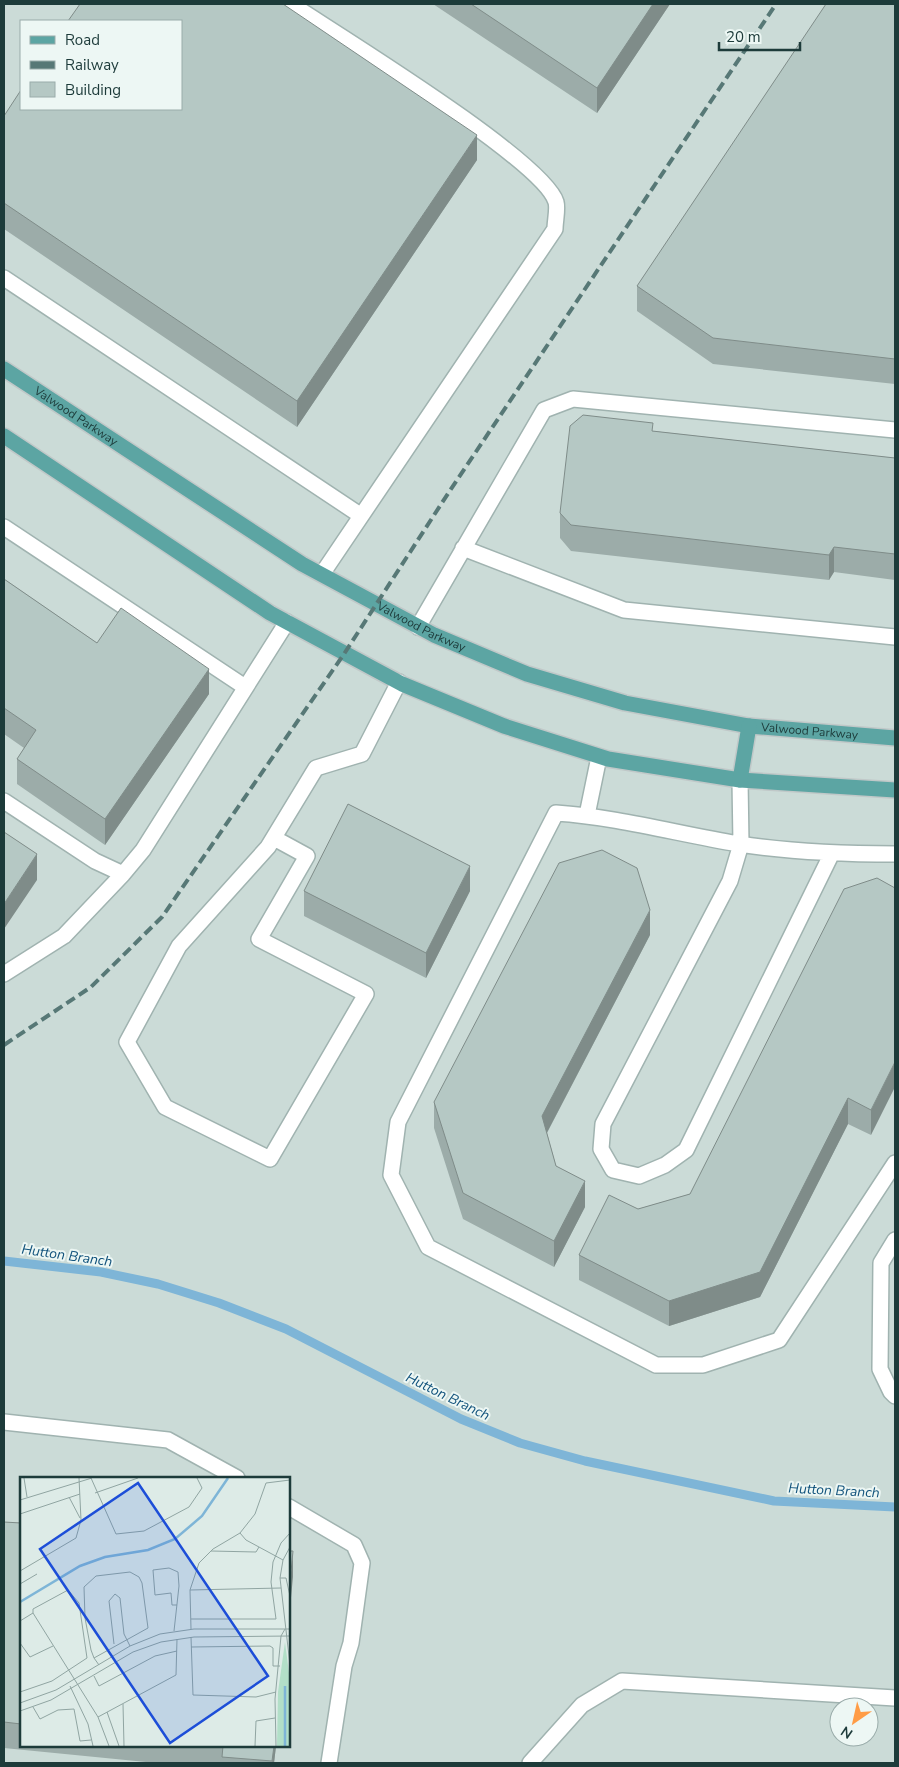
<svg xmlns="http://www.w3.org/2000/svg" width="899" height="1767" font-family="'Nunito Sans',sans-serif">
<rect width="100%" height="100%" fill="#ddebe7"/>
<!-- built -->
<path fill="#cbdbd7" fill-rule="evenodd" d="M4,4h891v1759h-891zM21,21h160v88h-160zM21,1478h268v268h-268zM839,1707h30v30h-30z"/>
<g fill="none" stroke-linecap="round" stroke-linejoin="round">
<!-- stream -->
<path stroke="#7eb5d7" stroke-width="9" d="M4,1261l97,11 57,12 61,19 67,26 175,90 59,24 65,18 189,40 121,6"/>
<defs>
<path id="minor" d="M291,4c45,30 253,157 265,198 2,7 -1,19 -1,27l-233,345
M4,278l356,237
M4,527l241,160
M463,548l161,62 271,27
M418,627l126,-217 29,-11 322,31
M740,780l1,64 -11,37 -127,243 -2,25 12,21 26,6 26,-11 21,-15 146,-297
M4,801l91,60 28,13 20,-24 144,-228
M587,815l12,-58
M274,838l33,18 -48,83 107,55 -96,165 -105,-52 -38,-65 52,-96 89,-99 48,-79 46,-14 37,-72
M895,854c-52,0 -104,-2 -156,-10 -61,-10 -121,-27 -183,-31l-158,309 -7,53 37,72 228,118h47l76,-25 116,-177
M4,974l60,-38 59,-62
M895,1240l-14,23 -1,106 11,23 4,4
M4,1422l164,18 69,38
M289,1507l65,38 8,18 -11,80 -7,23 -15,97
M530,1763l52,-58 40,-24 273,17"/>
<g id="major">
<path id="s1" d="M4,369l298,195 132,71 93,39 98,29 124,23 146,12"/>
<path d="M4,436l266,177 132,71 102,42 104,33 132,21 155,10"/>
<path d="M740,780l9,-54"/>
</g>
</defs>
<!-- minor casing -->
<use href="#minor" stroke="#a0b3b0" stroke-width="18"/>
<!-- major casing -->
<use href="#major" stroke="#c0c8c8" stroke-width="18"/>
<!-- minor -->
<use href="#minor" stroke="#fff" stroke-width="15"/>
<!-- major -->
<use href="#major" stroke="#5ca5a3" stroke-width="15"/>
<!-- rail -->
<path stroke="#577876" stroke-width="4" stroke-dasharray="10 5" stroke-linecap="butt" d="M4,1045l87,-58 71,-70 182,-263 105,-162 327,-488"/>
</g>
<!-- wall -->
<path fill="#9caca9" d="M433,4h237l-73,109z
M895,4v380l-182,-20 -76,-53v-25z
M4,116l473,44 -180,267 -293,-198z
M653,431l242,27v122l-61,-8 -5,8 -258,-29 -11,-13v-25z
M4,579l93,64 112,51 -104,151 -88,-61v-25l7,-11 -20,-14z
M877,878l-6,257 -23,-11 -88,173 -91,29 -90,-46v-25l59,-46 52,-15z
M304,891h166l-44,87 -122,-62z
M650,935l-103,198 9,33 29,41 -31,60 -91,-48 -29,-91v-26z
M4,1522l17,1v223h255l-2,17h-118l-152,-15z"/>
<!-- shaded-wall -->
<path fill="#7f8c89" d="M653,4h17l-73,109v-25z
M477,135v25l-180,267v-26z
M834,547v25l-5,8v-25z
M209,669v25l-104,151v-26z
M37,854v26l-33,49v-25z
M470,866v25l-44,87v-25z
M650,910v25l-108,207v-26z
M895,1062v25l-24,48v-25z
M848,1098v26l-88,173 -91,29v-25z
M585,1181v26l-31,60v-26z
M293,1551v26l-4,41v-25z
M274,1746h2l-2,17h-2z"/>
<!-- building -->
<path fill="#b5c8c4" stroke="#7f8c89" d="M80,4h203l194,131 -180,266 -293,-198v-87l17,-26v19h160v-88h-113z
M471,4h182l-56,84z
M826,4h69v355l-182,-21 -76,-52z
M583,415l70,8 -1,8 243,27v96l-61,-7 -5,8 -258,-30 -11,-12 10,-87z
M4,579l93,64 24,-35 88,61 -104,150 -88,-60 19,-29 -32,-22z
M348,804l122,62 -44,87 -122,-62z
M4,832l33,22 -33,50z
M602,850l35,18 13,42 -108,206 14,50 29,15 -31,60 -91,-48 -29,-91 125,-239z
M877,878l18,10v174l-24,48 -23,-12 -88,174 -91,29 -90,-46 30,-60 29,14 52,-15 154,-305z
M4,1522l17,1v201l-17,-2z
M289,1551h4l-4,42z
M223,1746h51l-2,15 -50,-4z"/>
<g text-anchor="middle" stroke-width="4" stroke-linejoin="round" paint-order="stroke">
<!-- street labels -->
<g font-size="12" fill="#1d3b3a" stroke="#edf7f4">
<text dy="4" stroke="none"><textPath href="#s1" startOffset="86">Valwood Parkway</textPath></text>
<text dy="4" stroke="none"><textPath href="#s1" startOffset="491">Valwood Parkway</textPath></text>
<text dy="4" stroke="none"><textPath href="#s1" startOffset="896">Valwood Parkway</textPath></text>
</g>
<!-- water labels -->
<g font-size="14" font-style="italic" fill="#12537c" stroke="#edf7f4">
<text transform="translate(67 1255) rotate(8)" y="5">Hutton Branch</text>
<text transform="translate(448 1396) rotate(26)" y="5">Hutton Branch</text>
<text transform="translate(834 1490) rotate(3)" y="5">Hutton Branch</text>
</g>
</g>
<!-- overview -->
<g transform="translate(20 1477)">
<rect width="270" height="270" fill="#ddebe7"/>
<path d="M265,165l5,39v65h-13l1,-54z" fill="#b2dfc8"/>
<path fill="none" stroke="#7eb5d7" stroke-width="2.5" d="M0,125l60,-36 25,-9 43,-7 27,-11 27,-23 26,-38M265,209v60"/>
<path fill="none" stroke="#90a5a2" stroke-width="1" d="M4,1l3,19M71,1l25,56 28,-3 45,-24 13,-19 -5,-10M75,16l43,-15M49,20l11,21M0,23l72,-22M0,37l60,-20M220,56l6,7 37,20M270,70l-7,13 -3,18 10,87M191,74l45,1 3,-5M0,94l56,-33 5,-18 -2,-42M260,101h6l4,18M0,107l17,-10M170,113l9,-27 14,-14 27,-16 15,-19 11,-31 24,-3M13,136l65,104 11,29M171,142h85l-5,-37 2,-20 8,-19 9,-10M0,144l13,-8v-4l35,-19 11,13 8,55 -35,23 -32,11M171,152l-1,-39 91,-2M154,154l5,-45 -1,-14 -9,-4 -16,2 2,25 16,-2 1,12h5M171,160l2,58 63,2 20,-5M0,166l10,14 23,-11M94,167l-5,-43 6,-7 5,4 4,36 6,12M171,170l79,-1 3,2v18h7M74,181l54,-30 -6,-45 -3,-6 -9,-5 -34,4 -12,11 1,31 6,32 3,8 5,7M74,199l5,10 56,-30 22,-5M50,209l18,38 5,22M0,226l36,-13 74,-44 30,-12 34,-5h96M103,227l1,42M13,230l7,12 18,-9 16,-1 6,32 11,-1M0,234l31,-11 82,-48 28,-10 33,-5 96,-1M87,235l12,34M78,240l78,-42 1,-36M235,269l1,-25 19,-3M256,269l-1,-47 6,-63 4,-7"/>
<path fill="#1d4ed8" fill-opacity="0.15" stroke="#1d4ed8" stroke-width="2.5" d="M118,6l130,193 -98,67 -130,-194z"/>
<rect width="270" height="270" fill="none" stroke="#1d3b3a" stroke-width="2.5"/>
</g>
<!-- border -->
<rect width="899" height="1767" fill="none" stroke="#1d3b3a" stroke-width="10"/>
<!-- legend -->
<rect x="20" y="20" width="162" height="90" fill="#edf7f4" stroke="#9aacaa"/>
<rect x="30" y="36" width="25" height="8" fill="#5ca5a3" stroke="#9aacaa"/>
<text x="65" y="45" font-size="15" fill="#1d3b3a">Road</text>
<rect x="30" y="61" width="25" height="8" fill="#577876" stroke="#9aacaa"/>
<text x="65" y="70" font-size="15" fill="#1d3b3a">Railway</text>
<rect x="30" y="82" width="25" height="15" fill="#b5c8c4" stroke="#9aacaa"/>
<text x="65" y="95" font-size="15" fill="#1d3b3a">Building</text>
<!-- north arrow -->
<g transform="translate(854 1722) rotate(214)"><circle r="24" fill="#edf7f4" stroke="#9aacaa"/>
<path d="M0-4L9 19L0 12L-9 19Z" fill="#ff9c46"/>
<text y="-8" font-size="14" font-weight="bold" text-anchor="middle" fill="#1d3b3a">N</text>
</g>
<!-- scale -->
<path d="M719 42v8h81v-8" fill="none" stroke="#1d3b3a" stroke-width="2.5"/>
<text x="726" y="42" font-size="15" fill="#1d3b3a" stroke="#edf7f4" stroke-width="4" paint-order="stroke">20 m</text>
</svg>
